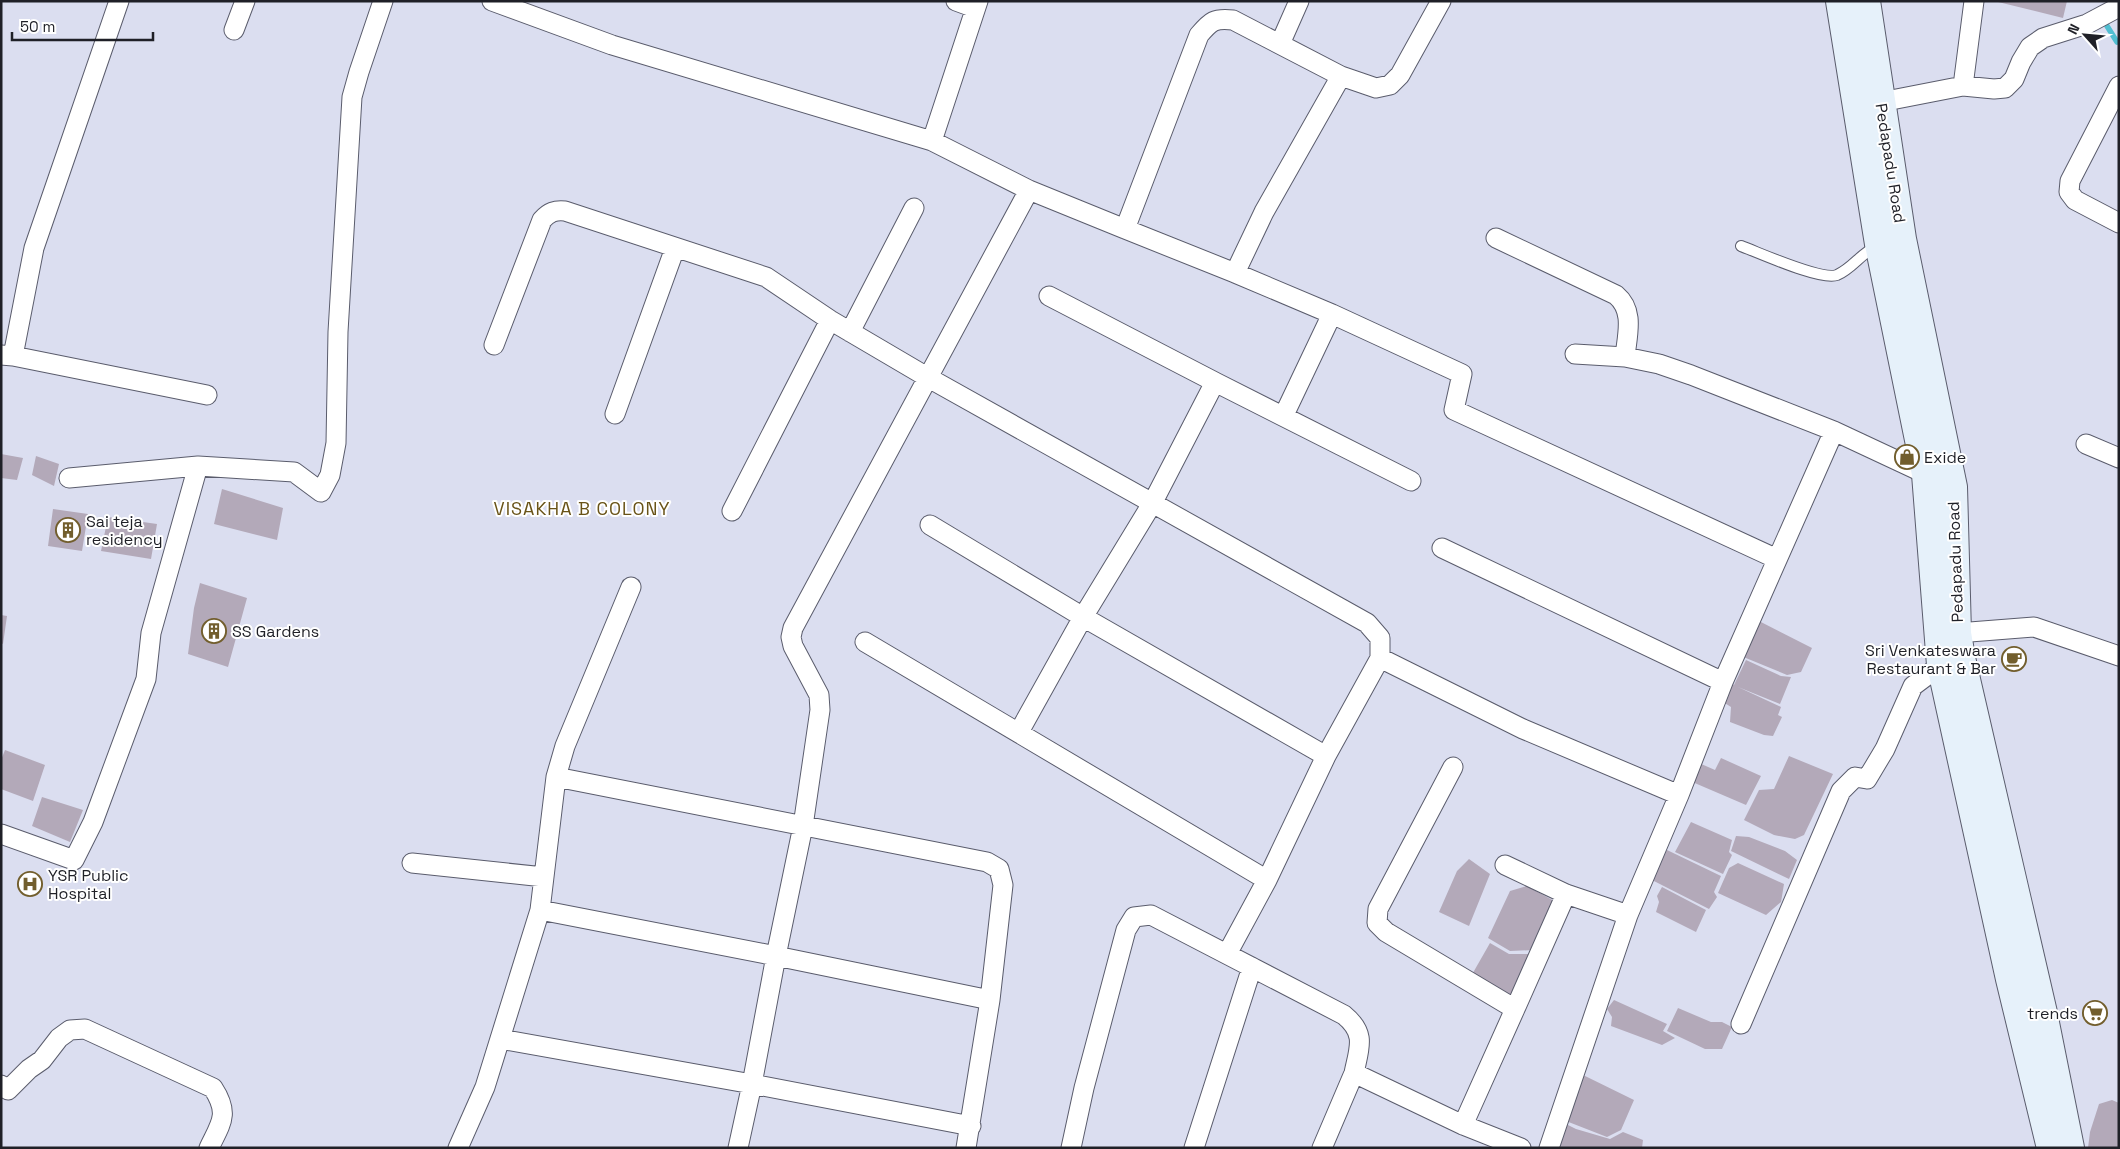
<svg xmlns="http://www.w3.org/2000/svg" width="2120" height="1149" font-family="'Space Grotesk',sans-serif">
<rect width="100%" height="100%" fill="#dbdef0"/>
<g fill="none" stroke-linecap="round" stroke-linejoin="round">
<!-- stream -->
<path stroke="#51bed1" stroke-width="5.5" d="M2107,26l10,16"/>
</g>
<!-- building -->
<path fill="#b3a9b9" d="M1994,1h73l-4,17z
M1,454l22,4 -6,22 -16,-2z
M36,456l23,8 -5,22 -22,-11z
M222,489l61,19 -6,32 -63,-16z
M53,509l35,5 -6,37 -34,-5z
M108,517l49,7 -6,35 -50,-8z
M200,583l47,15 -19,69 -40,-13 6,-46z
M1,615l6,1 -4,28 -2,-1z
M1757,620l55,28 -11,24 -14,3 -46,-19z
M1746,660l35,16 10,1 -11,27 -42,-17 43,20 -3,8 4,2 -9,19 -9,-1 -34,-13 1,-15 -11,-7 10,-17 4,2z
M5,750l40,15 -12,36 -32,-12v-29z
M1789,756l44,18 -29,61 -9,4 -21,-4 -30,-15 15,-30 15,-1z
M1721,758l40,18 -15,29 -56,-24 9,-18 16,7z
M42,797l41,13 -13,32 -38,-16z
M1691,822l41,18 -3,12 3,3 -9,19 -48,-22z
M1736,836l13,1 36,14 12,9 -8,19 -58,-28z
M1667,850l54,26 -7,16 3,5 -8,12 -59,-30z
M1469,859l21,15 -21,52 -30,-14 18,-41z
M1738,863l46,21 -3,18 -15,13 -48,-22 11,-25z
M1527,886l29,16 -22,48 -24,1 -22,-13 22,-47z
M1662,887l44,23 -10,22 -40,-20 3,-10 -2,-6z
M1490,943l19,11h22l-13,38 -17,4 -31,-18z
M1614,1000l53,24 -4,7 12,7 -13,7 -51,-19 1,-9 -5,-8z
M1678,1008l33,14h11l10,5 -10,22h-17l-38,-18z
M1581,1074l53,26 -13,30 -14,7 -41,-16z
M2112,1100l7,3v45h-31l2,-16 9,-28z
M1562,1122l14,7 34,10 13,-7 20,8 -1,8h-84z"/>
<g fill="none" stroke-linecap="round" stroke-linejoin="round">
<defs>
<path id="service" d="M1741,246c19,7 80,35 96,29 16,-7 24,-22 40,-29"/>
<path id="minor" d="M492,1l120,44 320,96 97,49
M956,1l19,7
M234,30l11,-29
M1280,44l19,-43
M1341,76l35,12 14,-3 10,-10 41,-74
M1963,86l11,-85
M2119,86l-49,95 -1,11 6,8 44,23
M1881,102l82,-16 31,3 11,-1 9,-9 7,-17 9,-15 13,-9 44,-14 32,-17
M932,141l46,-140
M1496,238l120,57c19,16 11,40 9,62
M1235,273l-110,-44 74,-194c12,-14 15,-17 34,-15l108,56 -77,136 -29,61 97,41 -48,101
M1332,314l130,60 -8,36 323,149
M850,332l64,-124
M494,345l48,-125c7,-8 13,-10 23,-9l201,66 64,43 97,57 440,246 13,15v20l143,71 156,66
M1,355l12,1 21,-108 85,-247
M13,356l194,39
M1215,382l196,99
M615,414l60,-166
M1834,431l92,43
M2086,444l33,14
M69,478l129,-12 96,6 27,20 9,-17 6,-32 2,-111 14,-235 7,-25 24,-71
M732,511l98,-191
M930,525l153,92 243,139
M1442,548l281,134
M1957,633l77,-6 85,29
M865,642l402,238
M1019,732l64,-115 70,-115 62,-120 -166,-86
M1453,767l-75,142 -1,14 9,9 129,77 -52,116
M556,777l431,85 12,7 4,16 -13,115 -214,-44 27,-130 17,-116 -1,-15 -26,-49 -2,-9 2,-9 236,-438 96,39
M1,834l73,26 19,-38 53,-143 5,-46 47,-167
M412,863l132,14
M1505,865l61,29 62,21
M540,910l236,46 -24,128 -14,64
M1227,954l40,-74 59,-124 54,-98
M1515,1009l51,-115
M1741,1024l100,-233 14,-14 12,2 18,-30 28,-63 28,-21
M500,1039l252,45 219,42
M1,1085l7,5 21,-21 13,-9 17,-22 11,-8 15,-1 128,59c17,26 8,35 -4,60
M458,1148l27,-61 55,-177 16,-133 9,-31 66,-159
M966,1148l24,-148
M1071,1148l13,-60 42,-158 8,-13 17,-2 193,100c23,19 15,33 10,58l109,52 58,23
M1194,1148l58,-181
M1322,1148l32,-75
M1549,1148l79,-233 51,-120 44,-113 111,-251 -143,-56 -32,-11 -34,-7 -50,-3"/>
<path id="secondary" d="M1840,1l39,243 47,230 15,191 69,314 41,169
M1866,1l36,238 51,248 4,146 4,25 82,355 27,135"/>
</defs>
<!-- service casing -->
<use href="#service" stroke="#5a5c6c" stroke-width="12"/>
<!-- minor casing -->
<use href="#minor" stroke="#5a5c6c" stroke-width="21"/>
<!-- secondary casing -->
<use href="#secondary" stroke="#5a5c6c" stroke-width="30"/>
<!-- service -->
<use href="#service" stroke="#fff" stroke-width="10"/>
<!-- minor -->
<use href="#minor" stroke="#fff" stroke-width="19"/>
<!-- secondary -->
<use href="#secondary" stroke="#e6f1fa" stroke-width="28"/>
</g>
<!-- icons -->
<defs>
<symbol id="shop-ring" viewBox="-11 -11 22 22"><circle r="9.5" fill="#fff" stroke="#725e2d" stroke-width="1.5"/><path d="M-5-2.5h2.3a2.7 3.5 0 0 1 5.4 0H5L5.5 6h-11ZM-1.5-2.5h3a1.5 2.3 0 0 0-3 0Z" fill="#725e2d"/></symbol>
<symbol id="building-ring" viewBox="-11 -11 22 22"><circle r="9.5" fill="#fff" stroke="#725e2d" stroke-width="1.5"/><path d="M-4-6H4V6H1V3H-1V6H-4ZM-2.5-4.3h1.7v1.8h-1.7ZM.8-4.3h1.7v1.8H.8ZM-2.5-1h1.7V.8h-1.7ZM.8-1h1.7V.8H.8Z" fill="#725e2d"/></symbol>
<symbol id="cafe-ring" viewBox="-11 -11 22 22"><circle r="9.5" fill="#fff" stroke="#725e2d" stroke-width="1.5"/><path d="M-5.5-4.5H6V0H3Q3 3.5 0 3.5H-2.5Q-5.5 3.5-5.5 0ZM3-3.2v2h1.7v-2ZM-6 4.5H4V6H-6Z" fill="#725e2d"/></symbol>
<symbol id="hospital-ring" viewBox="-11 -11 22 22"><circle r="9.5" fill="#fff" stroke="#725e2d" stroke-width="1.5"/><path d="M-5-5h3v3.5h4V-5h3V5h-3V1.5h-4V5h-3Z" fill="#725e2d"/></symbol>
<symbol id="supermarket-ring" viewBox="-11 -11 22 22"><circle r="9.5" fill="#fff" stroke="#725e2d" stroke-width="1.5"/><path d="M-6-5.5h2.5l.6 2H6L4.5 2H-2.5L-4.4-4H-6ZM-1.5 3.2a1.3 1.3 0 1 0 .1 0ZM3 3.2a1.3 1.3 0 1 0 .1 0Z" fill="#725e2d"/></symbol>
</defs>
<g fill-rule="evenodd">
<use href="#shop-ring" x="1893" y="443" width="28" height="28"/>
<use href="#building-ring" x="54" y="516" width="28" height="28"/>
<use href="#building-ring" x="200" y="617" width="28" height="28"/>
<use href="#cafe-ring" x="2000" y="645" width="28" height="28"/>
<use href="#hospital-ring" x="16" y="870" width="28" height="28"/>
<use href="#supermarket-ring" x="2081" y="999" width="28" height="28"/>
</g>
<g text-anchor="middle" stroke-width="4" stroke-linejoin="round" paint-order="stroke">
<!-- street labels -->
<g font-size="16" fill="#1f2027" stroke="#fff">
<text transform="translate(1891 163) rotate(81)" y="6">Pedapadu Road</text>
<text transform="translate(1955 562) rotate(-92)" y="6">Pedapadu Road</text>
</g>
<!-- poi labels -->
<g font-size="16" fill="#1f2027" stroke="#fff" text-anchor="start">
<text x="1924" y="463">Exide</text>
<text x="86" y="527">Sai teja<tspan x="86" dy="18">residency</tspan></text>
<text x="232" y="637">SS Gardens</text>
<text x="1996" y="656" text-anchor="end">Sri Venkateswara<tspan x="1996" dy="18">Restaurant &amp; Bar</tspan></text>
<text x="48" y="881">YSR Public<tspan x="48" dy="18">Hospital</tspan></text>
<text x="2078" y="1019" text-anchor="end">trends</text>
</g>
<!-- neighbourhood labels -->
<g font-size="18" letter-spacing="1" fill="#695318" stroke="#fff">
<text x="582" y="515">VISAKHA B COLONY</text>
</g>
</g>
<!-- border -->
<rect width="2120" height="1149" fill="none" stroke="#1f2027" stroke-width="5"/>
<!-- north arrow -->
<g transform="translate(2085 35) rotate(297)" stroke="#ffffff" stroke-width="4" paint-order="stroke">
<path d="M0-4L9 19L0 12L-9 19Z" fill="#1f2027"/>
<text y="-8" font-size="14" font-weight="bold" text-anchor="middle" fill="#1f2027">N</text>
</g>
<!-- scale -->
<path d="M12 32v8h141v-8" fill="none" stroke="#1f2027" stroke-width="2.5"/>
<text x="20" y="32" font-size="15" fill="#1f2027" stroke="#ffffff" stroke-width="4" paint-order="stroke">50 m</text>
</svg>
